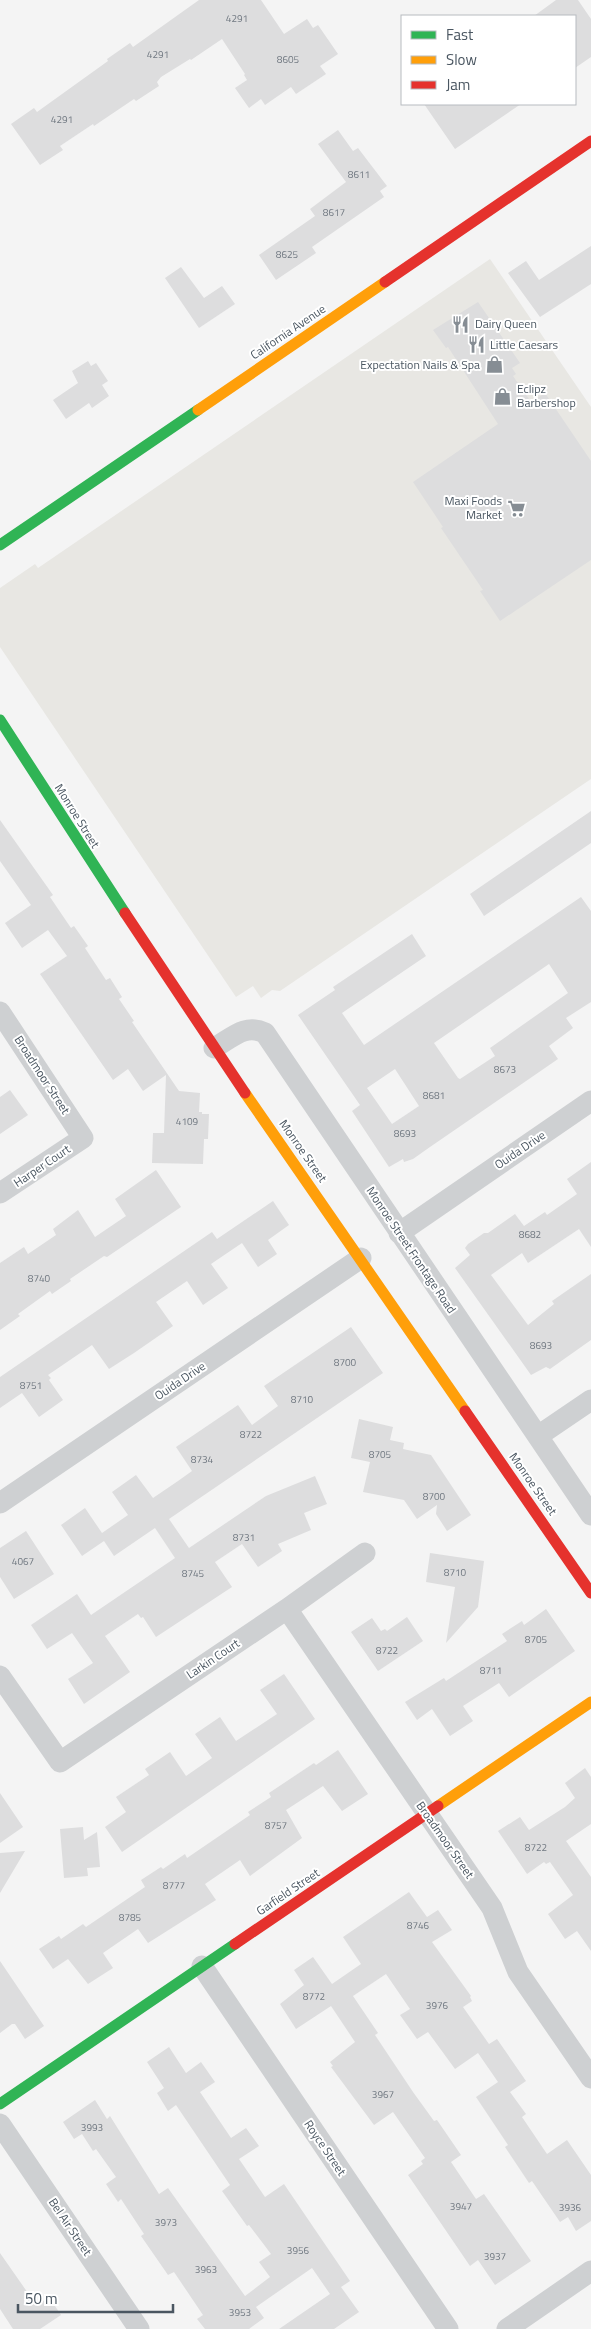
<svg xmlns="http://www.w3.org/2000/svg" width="591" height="2329" font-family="'Titillium Web',sans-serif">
<rect width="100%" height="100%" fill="#f4f4f4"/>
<!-- commercial -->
<path fill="#e8e7e3" d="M490,259l101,148v372l-311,212 -8,-1 -11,8 -8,-12 -17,11 -236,-350v-59l35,-24 3,4z"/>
<!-- building -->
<path fill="#ddddde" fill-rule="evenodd" d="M199,0h62l23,34 23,-15 6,9 5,-3 20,29 -18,12 6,8 -30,20 -5,-7 -26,18 -4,-6 -12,9 -14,-20 12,-8 -3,-5 1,-1 -23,-35 -31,21 -1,-1 -29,18 -4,5 2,4 -23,15 -2,-2 -40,27 -1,-2 -33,22 3,4 -23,15 -29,-41 23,-16 3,4 71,-51 -1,-2 23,-16 3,4z
M556,0h22l13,19v38l-16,11v-52h-41z
M424,104h97l-66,45z
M338,130l15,21 5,-3 29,38 -7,5 4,6 -72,50 4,6 -40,27 -17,-25 56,-39 -5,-7 36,-27 -28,-38z
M591,246v38l-51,33 -32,-44 18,-12 13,19z
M181,267l23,31 18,-12 13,18 -36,24 -34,-50z
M478,302l42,61 -8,5 4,6 -3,2 18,26 14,-9 46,68v99l-91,61 -20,-30 3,-1 -42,-62 2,-1 -30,-45 85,-58 -50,-77 -2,1 -13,-18z
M88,361l3,5 5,-3 12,18 -6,4 7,11 -17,12 -3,-5 -23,16 -13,-19 25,-17 -6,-12z
M591,811v32l-107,73 -14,-22z
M0,820l53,75 -3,2 21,31 3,-2 14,20 -3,2 21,32 4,-2 12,19 -3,2 15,22 -2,1 47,69 21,2 -1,19h3v2h7l-1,25h-4l-1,25 -51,-1 1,-30h11l2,-58 -23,16 -15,-22 -15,11 -73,-106 27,-18 -19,-26 -26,18 -17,-25 26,-18 -31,-44z
M581,897l10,14v91l-25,16 7,10 -24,18 9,13 -128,88 -17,12 -9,3 -1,-3 -14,8 -37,-56 8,-6 -62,-90 37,-25 -2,-3 79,-53 14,22 -84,57 22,32zM549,964l19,29 -78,55 5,8 -35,23 -2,-1 -24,-35zM395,1069l24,37 -27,18 -25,-36z
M10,1090l18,25 -28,19v-37z
M591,1162v85l-12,-18 -51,34 -6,-10 -31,22 37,50 26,-21 -2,-3 39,-27v66l-41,29 -4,-2 -15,8 -76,-107 15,-13 -5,-7 3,-4 16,-11h4l27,-19 9,12 21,-14 2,3 30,-21 -10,-15z
M156,1170l25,37 -74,50 -3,-1 -34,23 1,2 -19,13 -2,-3 -32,23 2,2 -20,14v-67l24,-16 4,7 28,-19 -3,-6 25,-19 17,27 31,-21 -11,-17z
M273,1201l16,24 -21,15 9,14 -19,13 -16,-24 -31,21 17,24 -25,17 -16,-24 -31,21 17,24 -39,27 -25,16 -17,-24 -44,30 3,3 -2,2 14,20 -24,17 -17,-24 -22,15v-31l212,-145 5,7z
M351,1327l32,46 -214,146 20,29 77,-52 49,-20 12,28 -23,9 7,17 -33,14 4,7 -24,16 -16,-23 -27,18 17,25 -76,50 -13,-20 -2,1 -3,-4 -33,22 25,36 -46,32 -16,-25 25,-16 -21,-30 -25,16 -16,-24 46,-31 14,21 84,-57 -20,-30 -41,28 -10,-15 -22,15 -21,-31 24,-17 17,25 26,-18 -16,-23 24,-17 17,23 25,-17 14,-10 -16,-24 62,-42 14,20 26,-19 -14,-20z
M359,1419l34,8 -3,13 14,3 -1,6 28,6 40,60 -24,16 -11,-17 1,-9 -20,14 -13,-19 -41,-8 7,-30 -19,-4z
M26,1531l28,43 -40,25 -14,-22v-29z
M430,1553l54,8 -6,46 -32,36 9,-56 -29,-5z
M546,1609l29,42 -66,46 -10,-14 -36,23 10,15 -23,15 -18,-27 -15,11 -12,-18 39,-24 2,3 61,-40 -5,-7 20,-13 2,4z
M407,1617l16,24 -45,30 -27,-39 21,-14 9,13 4,-2 2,2z
M284,1674l31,45 -193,133 -17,-25 21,-15 -10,-15 33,-22 -4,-6 25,-17 16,24 26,-18 -17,-24 25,-17 16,24 41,-27 -17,-24z
M338,1750l30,44 -26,17 -19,-25 -37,24 16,28 -52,38 -10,-16 -35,24 11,16 -68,43 -10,-14 -35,24 10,15 -25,16 -20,-25 -15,10 -14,-20 20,-13 2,3 22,-15 3,3 59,-40 -4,-7 20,-13 2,2 22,-15 2,4 63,-43 -2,-3 23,-15 -2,-4 45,-30 2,2z
M585,1768l6,9v47l-25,17 25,36v74l-14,-20 -12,8 -17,-25 25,-19 -23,-33 -4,2 -2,-2 -17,12 -29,-43 22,-14 9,13 36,-23 10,-9 -10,-15z
M0,1793l23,34 -23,16z
M83,1827l1,13 13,-8 3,35 -13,1 1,8 -24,2 -4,-49z
M25,1851l-25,42v-40z
M409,1892l18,25 11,-7 14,20 -20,12 39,54 -1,1 2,4 -9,6 26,37 8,-5 29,42 -16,11 16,22 -4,3 25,37 20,-14 24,35v46l-15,10 -8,-14 -8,5 -28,-41 -3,2 -24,-36 3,-2 -32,-48 22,-15 -20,-29 -23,16 -27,-37 -11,7 -17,-24 10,-6 -24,-35 -33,22 25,37 -3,2 38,57 21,29 3,-1 24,35 -10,7 25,37 8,-5 47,67 -36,24 -17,-25 -8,6 -62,-91 15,-11 -2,-3 4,-3 -32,-46 -19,13 -43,-58 2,-1 -3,-4 25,-20 -24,-36 -35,23 -16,-25 24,-19 -10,-15 19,-13 19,27 29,-20 -18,-27z
M0,1961l44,65 -19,13 -10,-15h-3l-12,9z
M169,2047l17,26 15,-11 14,20 -15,10 31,46 15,-10 13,18 -20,13 26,38 19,-13 66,97 -9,6 18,25 -25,17h-55l51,-35 -18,-26 -56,39 8,11 -15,11h-44l-8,-10 6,-4 -29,-43 -6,3 -27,-39 3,-2 -23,-35 -3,3 -12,-18 10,-7 -20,-28 -3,2 -11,-17 -8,5 -11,-17 32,-22 12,19 3,-3 49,78 9,-6 77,108 25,-19 -11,-15 12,-8 -22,-29 -2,1 -25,-35 8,-6 -54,-80 -8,6 -11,-18 7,-5 -17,-26z
M0,2253l30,43 3,-1 6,9 10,-7 12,18 -21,14h-27l-13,-20z"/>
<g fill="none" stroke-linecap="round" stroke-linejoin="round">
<!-- street -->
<path stroke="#ced0d2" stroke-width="21" d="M0,1012l83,126 -83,55
M214,1048c18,-10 31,-25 51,-15l326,482
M399,1233l192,-132
M538,1436l53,-36
M0,1503l361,-245
M287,1609l205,299 26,64 73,106
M0,1676l60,86 227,-153 78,-56
M202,1966l246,363
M0,2124l139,205
M507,2329l84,-58"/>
<!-- fast -->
<path stroke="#30b455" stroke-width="11" d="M0,545l198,-135
M0,720l125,193
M0,2104l235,-160"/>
<!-- slow -->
<path stroke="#ff9f0a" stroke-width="11" d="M198,410l187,-128
M245,1093l220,318
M438,1806l153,-104"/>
<!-- jam -->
<path stroke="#e5322d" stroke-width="11" d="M385,282l206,-141
M125,913l120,180
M465,1411l126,182
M235,1944l203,-138"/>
</g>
<!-- icons -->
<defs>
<symbol id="restaurant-bare" viewBox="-9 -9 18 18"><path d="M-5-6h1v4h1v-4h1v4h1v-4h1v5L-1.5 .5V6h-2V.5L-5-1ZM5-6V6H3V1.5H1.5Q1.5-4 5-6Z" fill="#868d94" stroke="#fff" stroke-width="2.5" paint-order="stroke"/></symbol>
<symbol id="shop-bare" viewBox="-9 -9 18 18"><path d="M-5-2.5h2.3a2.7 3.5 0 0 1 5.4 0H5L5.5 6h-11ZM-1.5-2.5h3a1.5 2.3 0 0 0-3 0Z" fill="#868d94" stroke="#fff" stroke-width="2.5" paint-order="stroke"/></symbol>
<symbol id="supermarket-bare" viewBox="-9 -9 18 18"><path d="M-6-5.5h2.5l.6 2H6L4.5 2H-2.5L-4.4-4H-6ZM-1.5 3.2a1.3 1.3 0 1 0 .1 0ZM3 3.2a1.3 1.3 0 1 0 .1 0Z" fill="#868d94" stroke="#fff" stroke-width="2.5" paint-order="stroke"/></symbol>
</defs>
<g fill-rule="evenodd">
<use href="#restaurant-bare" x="448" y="312" width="25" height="25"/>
<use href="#restaurant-bare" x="464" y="332" width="25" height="25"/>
<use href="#shop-bare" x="482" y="352" width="25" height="25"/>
<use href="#shop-bare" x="490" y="384" width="25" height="25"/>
<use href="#supermarket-bare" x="504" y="496" width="25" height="25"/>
</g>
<g text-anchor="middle" stroke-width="4" stroke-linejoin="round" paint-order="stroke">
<!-- number labels -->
<g font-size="10" fill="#707881">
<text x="237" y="22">4291</text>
<text x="158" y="58">4291</text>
<text x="288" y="63">8605</text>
<text x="62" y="123">4291</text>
<text x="359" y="178">8611</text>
<text x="334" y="216">8617</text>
<text x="287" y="258">8625</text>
<text x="505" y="1073">8673</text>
<text x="434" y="1099">8681</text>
<text x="187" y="1125">4109</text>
<text x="405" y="1137">8693</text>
<text x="530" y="1238">8682</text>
<text x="39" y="1282">8740</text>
<text x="541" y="1349">8693</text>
<text x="345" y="1366">8700</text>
<text x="31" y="1389">8751</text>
<text x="302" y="1403">8710</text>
<text x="251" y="1438">8722</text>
<text x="380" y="1458">8705</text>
<text x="202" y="1463">8734</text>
<text x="434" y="1500">8700</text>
<text x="244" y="1541">8731</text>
<text x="23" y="1565">4067</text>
<text x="455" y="1576">8710</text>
<text x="193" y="1577">8745</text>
<text x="536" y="1643">8705</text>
<text x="387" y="1654">8722</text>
<text x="491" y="1674">8711</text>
<text x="276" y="1829">8757</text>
<text x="536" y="1851">8722</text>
<text x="174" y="1889">8777</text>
<text x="130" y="1921">8785</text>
<text x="418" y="1929">8746</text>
<text x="314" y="2000">8772</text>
<text x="437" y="2009">3976</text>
<text x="383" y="2098">3967</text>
<text x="92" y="2131">3993</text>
<text x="461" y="2210">3947</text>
<text x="570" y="2211">3936</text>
<text x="166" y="2226">3973</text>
<text x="298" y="2254">3956</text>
<text x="495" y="2260">3937</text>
<text x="206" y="2273">3963</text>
<text x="240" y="2316">3953</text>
</g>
<!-- poi labels -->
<g font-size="12" fill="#4a5661" stroke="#fff" text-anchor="start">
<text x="475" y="328">Dairy Queen</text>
<text x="490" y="349">Little Caesars</text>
<text x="480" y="369" text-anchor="end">Expectation Nails &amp; Spa</text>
<text x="517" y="393">Eclipz<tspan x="517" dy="14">Barbershop</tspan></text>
<text x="502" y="505" text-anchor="end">Maxi Foods<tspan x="502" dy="14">Market</tspan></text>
</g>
<!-- street labels -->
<g font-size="12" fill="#4a5661" stroke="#fff">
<text transform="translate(288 332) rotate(-34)" y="4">California Avenue</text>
<text transform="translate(77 816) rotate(58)" y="4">Monroe Street</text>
<text transform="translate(42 1075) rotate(57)" y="4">Broadmoor Street</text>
<text transform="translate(520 1150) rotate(-34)" y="4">Ouida Drive</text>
<text transform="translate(303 1151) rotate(55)" y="4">Monroe Street</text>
<text transform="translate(42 1166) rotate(-34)" y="4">Harper Court</text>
<text transform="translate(411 1250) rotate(56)" y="4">Monroe Street Frontage Road</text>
<text transform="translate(180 1381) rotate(-34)" y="4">Ouida Drive</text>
<text transform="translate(533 1484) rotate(55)" y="4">Monroe Street</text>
<text transform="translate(213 1659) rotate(-34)" y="4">Larkin Court</text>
<text transform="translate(445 1840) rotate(55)" y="4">Broadmoor Street</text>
<text transform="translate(288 1892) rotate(-34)" y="4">Garfield Street</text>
<text transform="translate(325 2148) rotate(56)" y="4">Royce Street</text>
<text transform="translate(70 2227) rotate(56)" y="4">Bel Air Street</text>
</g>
</g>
<!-- legend -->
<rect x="401" y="15" width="175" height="90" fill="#ffffff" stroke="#b7bbc0"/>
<rect x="411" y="31" width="25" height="8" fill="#30b455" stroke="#b7bbc0"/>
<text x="446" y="40" font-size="15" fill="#4a5661">Fast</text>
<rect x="411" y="56" width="25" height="8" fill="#ff9f0a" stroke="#b7bbc0"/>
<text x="446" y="65" font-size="15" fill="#4a5661">Slow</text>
<rect x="411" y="81" width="25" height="8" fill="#e5322d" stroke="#b7bbc0"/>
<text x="446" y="90" font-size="15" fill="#4a5661">Jam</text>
<!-- scale -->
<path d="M18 2304v8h155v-8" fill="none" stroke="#4a5661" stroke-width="2.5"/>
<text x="25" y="2304" font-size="15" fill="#4a5661" stroke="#ffffff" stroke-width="4" paint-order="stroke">50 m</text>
</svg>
